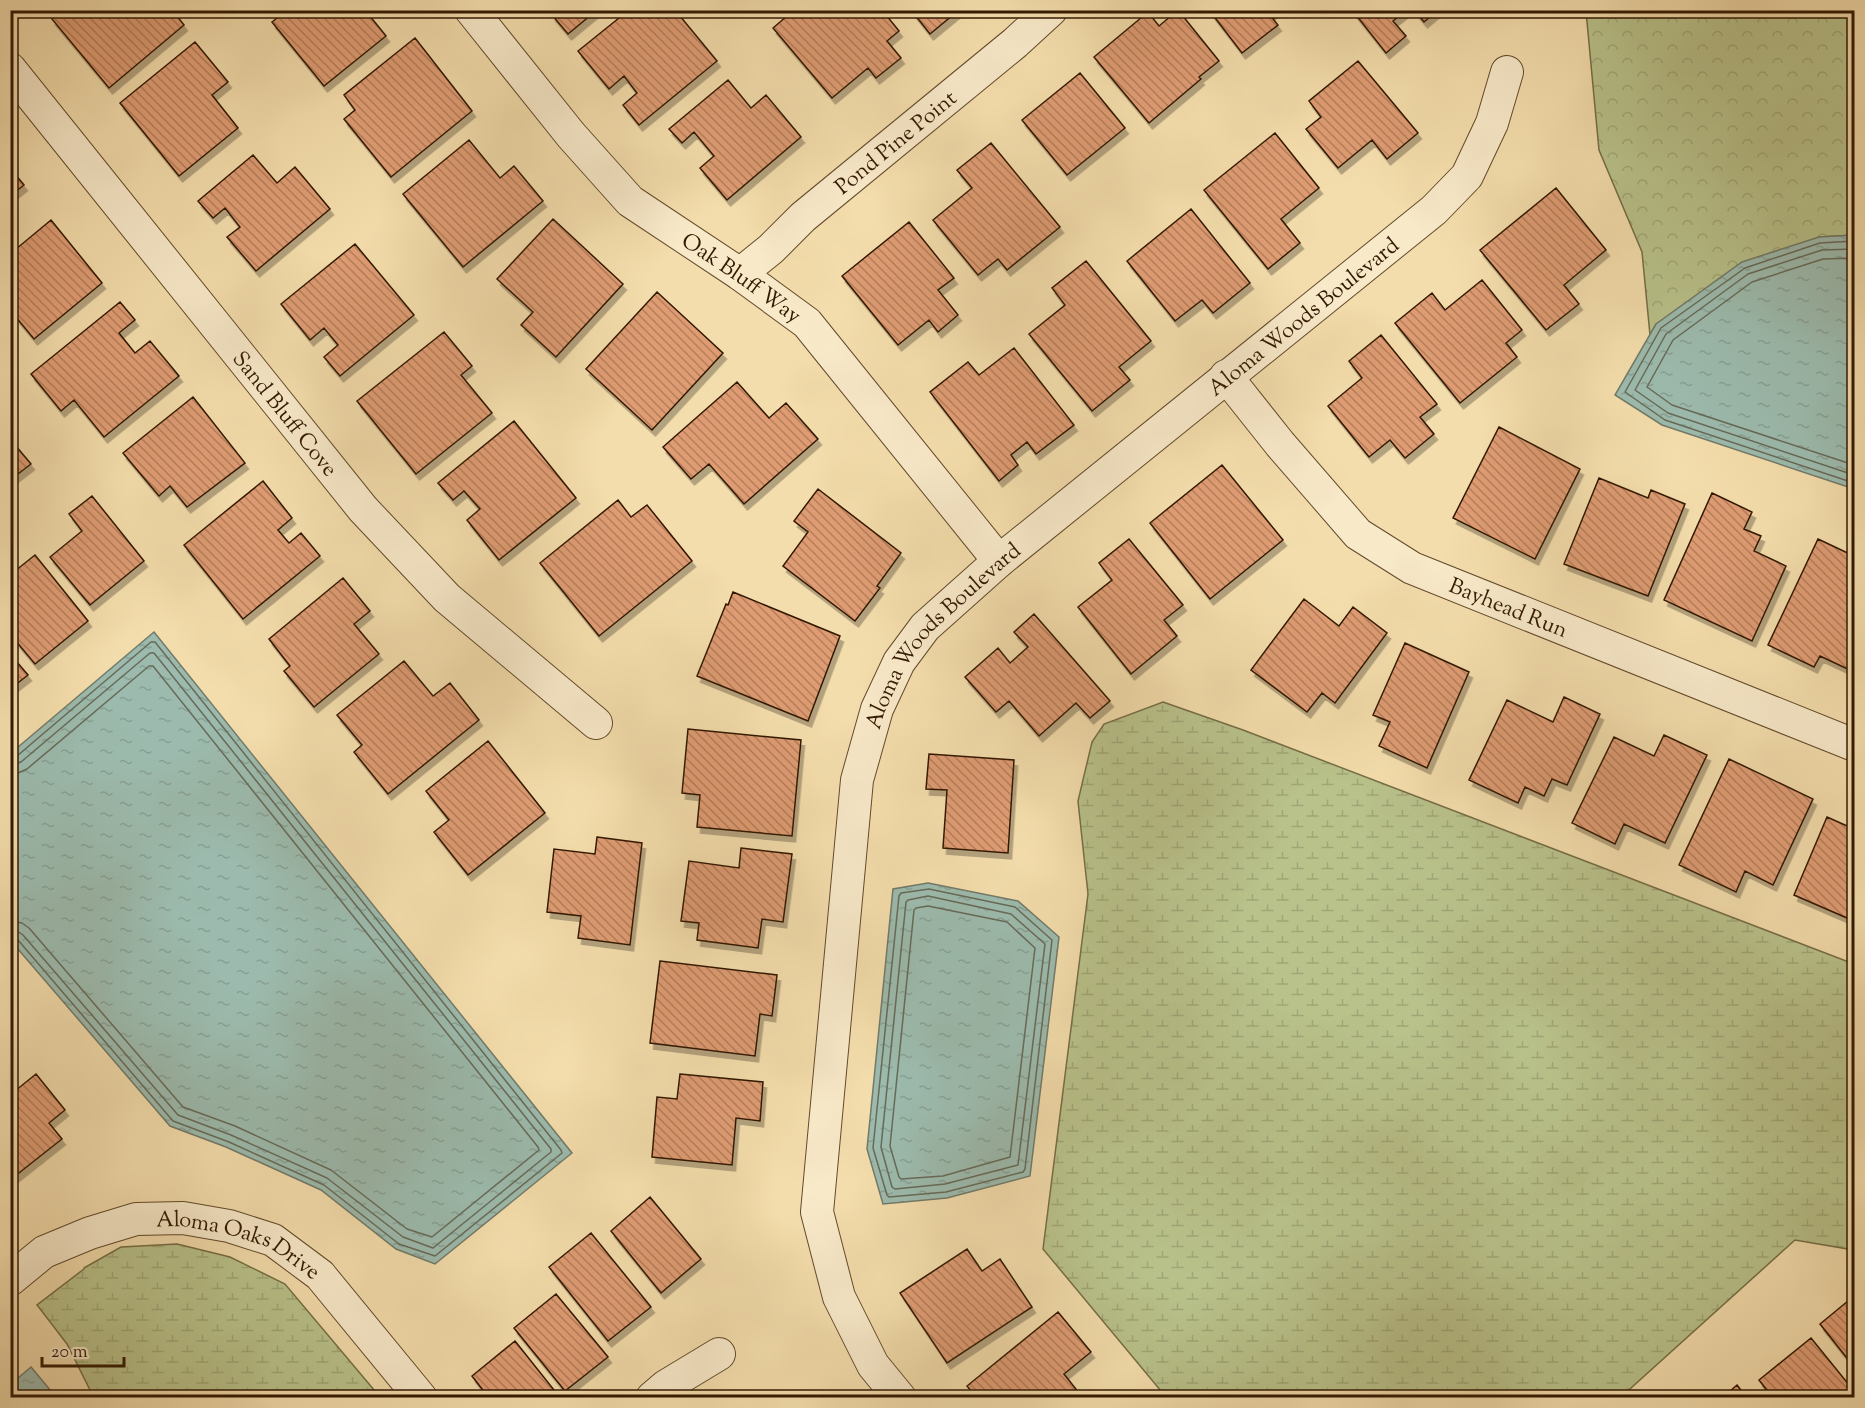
<svg xmlns="http://www.w3.org/2000/svg" width="1865" height="1408" font-family="'Sorts Mill Goudy',serif">
<defs>
<pattern id="forest-crowns" width="20" height="18" patternUnits="userSpaceOnUse" patternTransform="scale(1.5)"><rect width="20" height="18" fill="#b9c28b"/><path d="M2 6a3 3 0 1 1 6 0M12 15a3 3 0 1 1 6 0" fill="none" stroke="#a0a676"/></pattern>
<pattern id="wetland-marsh" width="20" height="14" patternUnits="userSpaceOnUse" patternTransform="scale(1.5)"><rect width="20" height="14" fill="#b9c28b"/><path d="M1 5h8M5 5V1M11 12h8M15 12V8" fill="none" stroke="#a0a676"/></pattern>
<pattern id="water-ripples" width="26" height="14" patternUnits="userSpaceOnUse" patternTransform="scale(1.5)"><rect width="26" height="14" fill="#9cbbae"/><path d="M2 4q2-2 4 0t4 0M15 11q2-2 4 0t4 0" fill="none" stroke="#87a094"/></pattern>
<pattern id="building-back-hatch" width="6" height="6" patternUnits="userSpaceOnUse" patternTransform="scale(1.5)"><rect width="6" height="6" fill="#df9c73"/><path d="M-1 5l2 2M0 0l6 6M5-1l2 2" fill="none" stroke="#b57e5c"/></pattern>
<filter id="shadow"><feDropShadow dx="3.5" dy="6" stdDeviation="0" flood-color="#0004"/></filter>
</defs>
<rect width="100%" height="100%" fill="#f4ddac"/>
<filter id="stains"><feTurbulence type="fractalNoise" baseFrequency=".00333" numOctaves="4"/><feColorMatrix values="0 0 0 0 .2 0 0 0 0 .09 0 0 0 0 .02 0 0 0 .5 -.17"/></filter>
<radialGradient id="worn" r=".72"><stop offset=".6" stop-color="#630" stop-opacity="0"/><stop offset="1" stop-color="#630" stop-opacity=".3"/></radialGradient>
<!-- forest -->
<path fill="url(#forest-crowns)" stroke="#766e46" stroke-width="1.5" d="M1586,11h268v224l-35,2 -163,87 -6,11 -8,-83 -43,-102z"/>
<!-- wetland -->
<path fill="url(#wetland-marsh)" stroke="#766e46" stroke-width="1.5" d="M1163,702l80,28 611,234v286l-59,-10 -174,157h-455l-123,-148 45,-355 -10,-93 14,-59 12,-18z
M177,1244l53,13 55,27 95,113h-290v-7l-23,-46 -30,-39 47,-36v-1l37,-21z"/>
<!-- water -->
<path fill="url(#water-ripples)" stroke="#727a69" stroke-width="1.5" d="M1854,235v254l-192,-64 -47,-30 41,-71 86,-62 77,-25z
M154,632l418,521 -137,111 -39,-15 -75,-59 -95,-43 -56,-21 -159,-185v-188z
M928,883l90,18 41,36 -29,239 -83,22 -64,6 -16,-55 26,-260z
M31,1367l20,24v6h-40v-13z"/>
<g fill="none" stroke-linecap="round" stroke-linejoin="round">
<!-- shore -->
<path stroke="#676a58" stroke-width="1.5" d="M1854,241l-34,2 -75,25 -84,60 -36,64 40,28 189,63
M1854,249l-32,1 -74,24 -82,60 -31,56 33,23 186,62
M1854,258l-31,1 -71,23 -79,58 -26,47 25,18 182,60
M10,757l7,-1 134,-114h4l406,508 1,3 -127,103 -36,-12 -75,-59 -95,-43 -56,-21 -155,-181 -8,-2
M10,765l11,-3 129,-109h4l397,496v3l-118,96 -30,-11 -76,-59 -96,-43 -53,-20 -155,-180 -6,-4 -7,-1
M10,774l8,-1 9,-4 122,-103h4l385,481 1,3 -107,87 -25,-8 -76,-59 -96,-44 -52,-19 -154,-179 -7,-5 -12,-2
M929,889l86,18 37,33 -27,229 -2,3 -77,20 -57,5 -2,-2 -14,-47 26,-252 2,-3z
M928,896l83,18 34,30 -27,221 -73,19 -50,5 -3,-2 -11,-40 25,-245 2,-2z
M928,906l79,16 28,26 -25,209 -67,19 -42,3 -2,-2 -9,-31 24,-236 2,-2z"/>
</g>
<!-- building -->
<path fill="url(#building-back-hatch)" stroke="#321902" stroke-width="1.5" filter="url(#shadow)" d="M61,10h111l12,15 -75,63 -57,-69z
M287,10h78l21,26 -62,50 -52,-64z
M558,10h39l-29,24 -16,-19z
M629,10h46l42,51 -78,64 -16,-20 14,-12 -13,-17 -15,13 -31,-38z
M794,10h88l17,21 -12,10 14,17 -25,20 -8,-10 -36,30 -59,-70z
M911,10h48l-29,24z
M1178,10l41,51 -20,16 2,2 -52,44 -55,-66 54,-45 11,14z
M1209,10h67l-6,5 8,10 -36,28z
M1352,10h55l-14,11 13,15 -20,17z
M1414,10h24l-14,12z
M415,38l57,73 -81,66 -47,-58 11,-9 -11,-15z
M195,42l33,40 -16,13 26,33 -59,48 -59,-73z
M1358,61l60,72 -31,26 -15,-19 -34,28 -32,-39 15,-12 -12,-16z
M1080,73l45,55 -58,47 -45,-55z
M728,80l23,28 15,-13 35,42 -74,63 -27,-32 14,-12 -20,-24 -12,11 -13,-14z
M1275,133l44,55 -38,31 19,24 -32,26 -64,-79z
M469,140l31,38 14,-12 29,35 -80,66 -60,-73z
M991,143l69,84 -53,43 -9,-11 -20,16 -45,-55 39,-32 -15,-18z
M253,155l24,28 18,-16 35,42 -74,62 -29,-34 13,-10 -15,-19 -12,10 -15,-17z
M10,168l14,17 -14,11z
M1556,188l50,62 -42,35 15,19 -33,26 -66,-80z
M1191,209l59,74 -37,30 -11,-13 -27,21 -48,-60z
M553,219l70,65 -67,73 -35,-32 12,-13 -36,-33z
M51,220l51,63 -68,56 -24,-29v-56z
M909,222l45,56 -16,12 20,25 -20,17 -9,-12 -31,25 -56,-69z
M355,244l59,71 -74,61 -16,-19 14,-12 -14,-17 -14,12 -29,-36z
M1086,261l65,80 -32,26 11,13 -38,31 -63,-77 36,-29 -13,-17z
M1482,280l40,50 -16,13 11,14 -57,46 -65,-80 37,-30 13,17z
M657,292l66,61 -71,77 -66,-61z
M120,302l15,18 -16,13 16,20 15,-12 29,35 -75,61 -30,-37 -13,11 -30,-37z
M444,332l28,34 -11,9 31,38 -76,61 -59,-73z
M1381,335l56,69 -17,13 14,17 -29,24 -15,-18 -21,17 -41,-51 34,-28 -13,-17z
M1014,348l60,77 -38,29 -9,-12 -16,13 7,10 -19,16 -69,-89 38,-30 11,13z
M737,382l32,36 17,-15 32,36 -74,65 -35,-40 -18,15 -28,-32z
M193,397l52,66 -58,44 -17,-21 -11,10 -36,-43z
M514,421l62,77 -77,62 -32,-40 13,-11 -16,-18 -11,9 -15,-17z
M1499,427l81,42 -45,90 -82,-41z
M10,439l21,25 -21,16z
M1222,465l61,75 -73,59 -60,-76z
M1599,478l49,20 3,-8 34,14 -37,92 -84,-32z
M263,481l29,37 -14,12 11,13 12,-10 19,23 -77,63 -59,-74z
M818,489l83,64 -24,33 3,2 -25,33 -72,-55 25,-34 -14,-11z
M1712,493l40,19 -8,17 17,7 -7,15 32,15 -34,75 -88,-41z
M92,496l52,65 -54,44 -40,-48 32,-26 -13,-17z
M618,500l13,17 16,-12 45,56 -93,75 -59,-73z
M1129,539l54,66 -19,15 13,16 -46,38 -53,-67 34,-27 -13,-17z
M1818,539l36,17v116l-34,-16 -6,11 -46,-22z
M35,555l53,66 -53,43 -25,-30v-59z
M343,578l27,33 -16,13 25,30 -65,53 -30,-36 6,-5 -21,-27z
M733,592l107,44 -32,85 -111,-45 29,-72 2,1z
M1304,599l35,27 14,-19 34,26 -52,70 -13,-10 -15,19 -56,-42z
M1034,614l76,87 -20,17 -14,-15 -37,33 -30,-35 -13,11 -31,-35 33,-29 12,15 18,-16 -14,-15z
M1405,643l64,29 -42,96 -48,-22 11,-24 -17,-7z
M10,654l18,21 -18,14z
M404,661l29,35 17,-13 29,37 -91,74 -34,-42 8,-7 -25,-30z
M1564,697l36,17 -33,71 -15,-6 -8,17 -19,-9 -7,16 -49,-23 38,-80 46,22z
M688,729l113,11 -9,96 -95,-9 3,-32 -18,-2z
M1664,735l43,20 -42,88 -41,-19 -9,20 -43,-21 42,-86 40,19z
M488,741l57,72 -77,62 -34,-43 15,-12 -23,-29z
M929,754l85,6 -6,93 -65,-5 4,-58 -21,-1z
M1729,759l84,40 -40,86 -28,-14 -9,21 -57,-27z
M1827,817l27,12v92l-60,-26z
M597,837l45,6 -12,102 -52,-7 3,-22 -34,-4 7,-63 41,5z
M741,848l51,6 -9,68 -21,-3 -4,29 -61,-8 2,-17 -18,-2 8,-60 50,7z
M660,961l117,14 -5,41 -12,-2 -5,42 -105,-13z
M36,1074l29,36 -16,13 13,16 -52,41v-85z
M680,1074l83,8 -3,39 -24,-3 -4,47 -80,-8 5,-60 20,2z
M650,1197l51,62 -40,34 -50,-62z
M591,1233l60,74 -43,34 -59,-74z
M967,1249l15,22 18,-12 32,48 -85,56 -47,-70z
M556,1294l52,63 -43,34 -51,-63z
M1854,1296v71l-34,-43z
M1058,1312l33,40 -27,22 19,24h-106l-10,-12z
M1811,1338l43,53v7h-81l-14,-18z
M515,1341l43,54 -2,3h-67l-17,-22z
M1737,1385l10,13h-25z"/>
<g fill="none" stroke-linecap="round" stroke-linejoin="round">
<defs>
<g id="minor">
<path id="s1" d="M471,10l100,125 59,66 110,73 67,49 192,238"/>
<path id="s2" d="M10,69l353,440 84,89 149,125"/>
<path id="s3" d="M740,274l31,-25 32,-32 212,-174 36,-33"/>
<path id="s4" d="M1226,376l54,68 78,90 54,34 442,177"/>
<path id="s5" d="M10,1280l34,-28 46,-19 46,-14 47,-1 46,8 44,14 47,35 101,123"/>
<path d="M652,1398l14,-12 53,-32"/>
<path id="s6" d="M900,1398l-27,-33 -34,-68 -22,-85 40,-432 20,-71 22,-47 26,-35 74,-66 435,-351 33,-34 25,-53 15,-51"/>
</g>
</defs>
<!-- minor casing -->
<use href="#minor" stroke="#624a2c" stroke-width="34"/>
<!-- minor -->
<use href="#minor" stroke="#f8e9c9" stroke-width="32"/>
</g>
<g text-anchor="middle" stroke-width="5" stroke-linejoin="round" paint-order="stroke">
<!-- street labels -->
<g font-size="22" fill="#321902" stroke="#f8e9c9">
<text dy="8" stroke="none"><textPath href="#s3" startOffset="204">Pond Pine Point</textPath></text>
<text dy="8" stroke="none"><textPath href="#s1" startOffset="384">Oak Bluff Way</textPath></text>
<text dy="8" stroke="none"><textPath href="#s6" startOffset="1299">Aloma Woods Boulevard</textPath></text>
<text dy="8" stroke="none"><textPath href="#s2" startOffset="441">Sand Bluff Cove</textPath></text>
<text dy="8" stroke="none"><textPath href="#s4" startOffset="374">Bayhead Run</textPath></text>
<text dy="8" stroke="none"><textPath href="#s6" startOffset="813">Aloma Woods Boulevard</textPath></text>
<text dy="8" stroke="none"><textPath href="#s5" startOffset="250">Aloma Oaks Drive</textPath></text>
</g>
</g>
<!-- margin -->
<rect width="1865" height="1408" fill="none" stroke="#f4ddac" stroke-width="36"/>
<rect x="12" y="12" width="1841" height="1384" fill="none" stroke="#321902" stroke-width="3"/>
<rect x="18" y="18" width="1829" height="1372" fill="none" stroke="#321902" stroke-width="1.5"/>
<!-- scale -->
<path d="M42 1357v9h82v-9" fill="none" stroke="#321902" stroke-width="3"/>
<text x="51" y="1357" font-size="18" fill="#321902" stroke="#f8e9c9" stroke-width="4.5" paint-order="stroke">20 m</text>
<rect width="100%" height="100%" filter="url(#stains)"/>
<rect width="100%" height="100%" fill="url(#worn)"/>
</svg>
